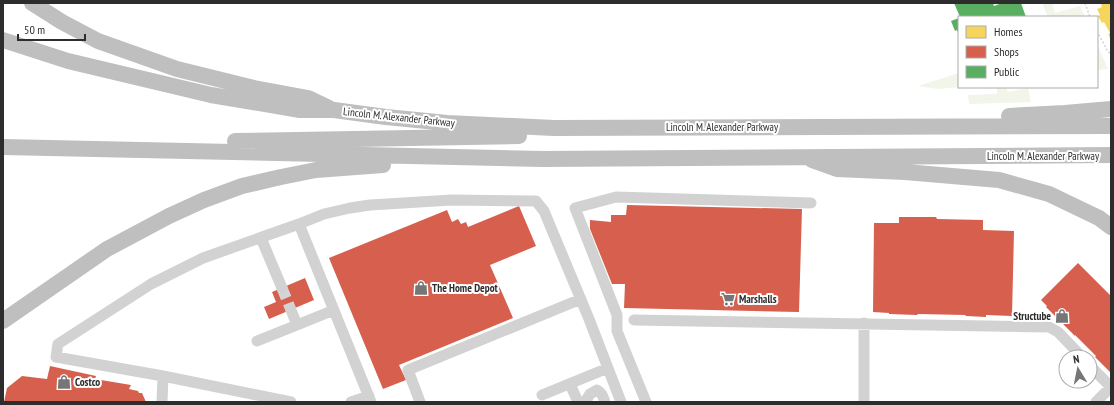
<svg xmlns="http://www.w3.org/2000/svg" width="1114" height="405" font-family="'PT Sans Narrow',sans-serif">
<rect width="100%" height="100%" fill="#fff"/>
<!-- green -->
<path fill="#f1f5ea" d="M1042,3h10l3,10 25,-7 5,11h-37z
M1097,44l11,25 -11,1z
M959,73v14h2l-23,2 -20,-3z
M997,87h9l2,5 20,-4 3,14 -62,2 -1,-9 29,-1z"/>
<!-- homes -->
<path fill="#f6d55c" d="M1103,3h8v37l-3,-6 2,-1 -6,-11 -2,1 -4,-7 2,-1 -3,-6 5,-2 -1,-3z"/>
<!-- shops -->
<path fill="#d6604d" d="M627,205l175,4 -3,103 -175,-4 1,-24h-13l-22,-55v-9l21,2v-7h15z
M519,206l17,40 -46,19 23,53 -114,47 7,15 -23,9 -54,-131 118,-48 5,12 6,-3 3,5 5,-2 2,5z
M899,217h37l1,2 46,1v10l31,1 -2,85 -26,-1v2l-20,-1 -1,-1 -47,-1 -1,1 -28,-1v-1l-16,-1 1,-89h25z
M1078,263l33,33v77l-16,-16 1,-1 -21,-21v1l-29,-29 1,-1 -6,-6z
M305,278l9,22 -45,19 -5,-12 12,-5 -4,-10z
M50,366l46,10 -1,3 36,6 -2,4 9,2 1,2h3l4,9h-142l3,-14 15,-12 25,3z"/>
<!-- public -->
<path fill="#5aae61" d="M954,3h25l1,1 2,-1h11l1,3 8,-3h19l5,14h-66z
M959,18v18l-2,-6 -2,1 -4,-10z"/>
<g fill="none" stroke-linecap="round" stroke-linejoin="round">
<!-- minor-tunnel -->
<path stroke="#d5d5d5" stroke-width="11" stroke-dasharray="11 5.5" stroke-linecap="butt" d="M282,288l9,22"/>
<!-- path -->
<path stroke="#d2d2d2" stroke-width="1.5" stroke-dasharray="2 2" stroke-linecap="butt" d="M1085,3l5,14
M1097,31l11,21 3,1"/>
<!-- minor -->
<path stroke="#d2d2d2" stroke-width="11" d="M261,238l21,50
M291,310l6,15 37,-15
M634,320l415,7 9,5 24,25
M257,341l40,-16
M1090,366l21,21
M570,384l8,18
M542,395l66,-27
M162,402l1,-26
M291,402l-128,-26 -107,-19 2,-13 93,-60 52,-26 96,-34
M351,402l18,-6
M371,402l-72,-178 25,-10 26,-6 20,-3 82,-5 84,1 8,10 45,108 32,83
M420,402l-12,-32 173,-71
M585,402l5,-8 7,-4c5,2 6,7 8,12
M646,402l-29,-71v-16l-42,-107 41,-11 195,6
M864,402v-79
M1096,402l15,-15"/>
<!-- highway -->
<path stroke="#bfbfbf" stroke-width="16" d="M32,3l30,19 36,19 79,28 77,19 54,10 21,10
M3,40l65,21 143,34 89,15h34l52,7 61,6 107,5 557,-2
M1009,116l56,-3 46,-4
M235,141l284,-5
M3,147l540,12 568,-4
M812,160l25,9 68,3 94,8 50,14 50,24 12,9
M3,321l104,-72 62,-33 35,-16 38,-14 39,-9 35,-7 67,-5"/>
</g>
<!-- icons -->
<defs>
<symbol id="shop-bare" viewBox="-9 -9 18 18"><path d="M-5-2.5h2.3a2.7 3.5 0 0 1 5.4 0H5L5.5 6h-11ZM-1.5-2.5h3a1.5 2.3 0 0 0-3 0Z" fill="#767676" stroke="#fff" stroke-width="2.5" paint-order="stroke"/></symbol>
<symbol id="supermarket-bare" viewBox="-9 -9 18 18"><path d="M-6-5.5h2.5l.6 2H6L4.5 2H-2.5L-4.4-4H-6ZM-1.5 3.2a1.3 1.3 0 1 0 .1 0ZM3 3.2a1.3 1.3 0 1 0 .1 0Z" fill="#767676" stroke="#fff" stroke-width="2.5" paint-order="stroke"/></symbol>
</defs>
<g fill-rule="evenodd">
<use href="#shop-bare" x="411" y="278" width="20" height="20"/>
<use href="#supermarket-bare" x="718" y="289" width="20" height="20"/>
<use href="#shop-bare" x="1052" y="306" width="20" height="20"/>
<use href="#shop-bare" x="54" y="372" width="20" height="20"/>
</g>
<g text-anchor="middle" stroke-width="4" stroke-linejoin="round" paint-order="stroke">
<!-- street labels -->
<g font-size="11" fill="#2d2d2d" stroke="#fff">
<text transform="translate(399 117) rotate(6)" y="4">Lincoln M. Alexander Parkway</text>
<text x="722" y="131">Lincoln M. Alexander Parkway</text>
<text x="1043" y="160">Lincoln M. Alexander Parkway</text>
</g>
<!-- poi labels -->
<g font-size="11" font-weight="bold" fill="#2d2d2d" stroke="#fff" text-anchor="start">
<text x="432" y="292">The Home Depot</text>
<text x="739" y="303">Marshalls</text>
<text x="1051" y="320" text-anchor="end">Structube</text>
<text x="75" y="386">Costco</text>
</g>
</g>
<!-- border -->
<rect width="1114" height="405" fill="none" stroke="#2d2d2d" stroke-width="8"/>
<!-- legend -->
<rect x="958" y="16" width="140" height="72" fill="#ffffff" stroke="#ababab"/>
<rect x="966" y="26" width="20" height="12" fill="#f6d55c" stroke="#ababab"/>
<text x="994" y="36" font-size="12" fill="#2d2d2d">Homes</text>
<rect x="966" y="46" width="20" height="12" fill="#d6604d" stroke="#ababab"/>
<text x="994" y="56" font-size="12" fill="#2d2d2d">Shops</text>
<rect x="966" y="66" width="20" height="12" fill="#5aae61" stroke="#ababab"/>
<text x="994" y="76" font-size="12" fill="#2d2d2d">Public</text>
<!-- north arrow -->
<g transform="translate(1078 369) rotate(350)"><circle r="19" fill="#ffffff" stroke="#ababab"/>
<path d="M0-3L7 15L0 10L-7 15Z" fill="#767676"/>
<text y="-6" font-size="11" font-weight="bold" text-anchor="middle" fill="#2d2d2d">N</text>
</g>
<!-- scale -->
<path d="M18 34v6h67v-6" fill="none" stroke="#2d2d2d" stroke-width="2"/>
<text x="24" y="34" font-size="12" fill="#2d2d2d" stroke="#ffffff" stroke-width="3" paint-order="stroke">50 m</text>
</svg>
